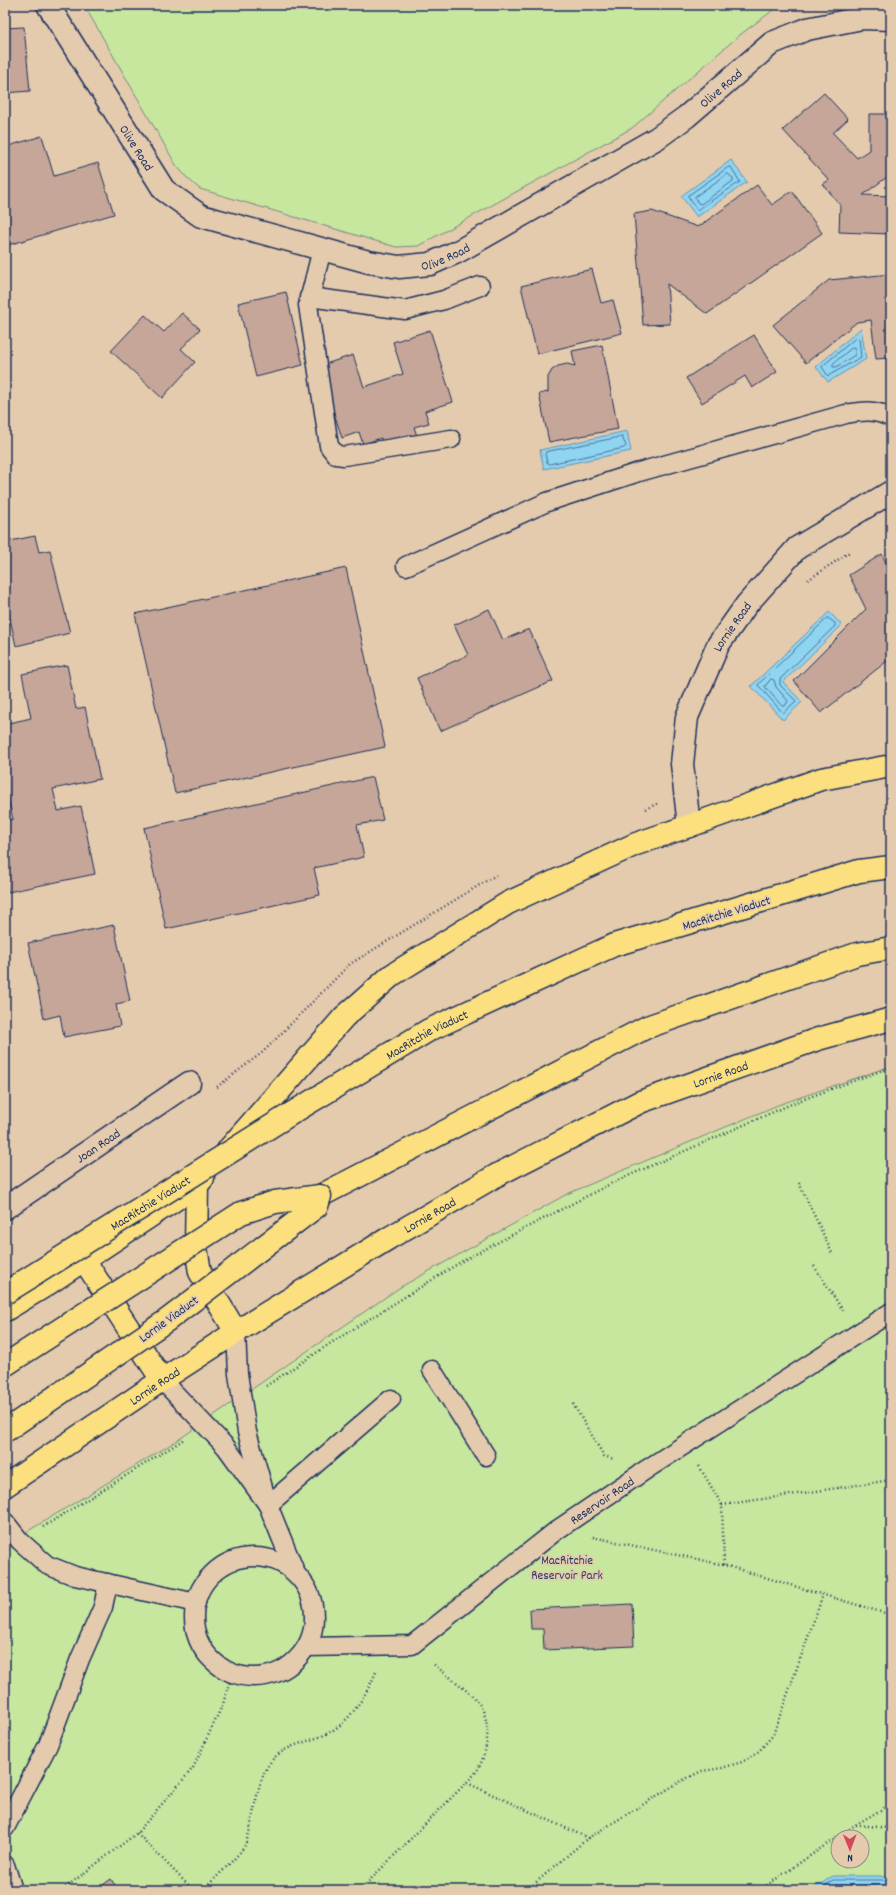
<svg xmlns="http://www.w3.org/2000/svg" width="896" height="1895" font-family="Dekko,sans-serif">
<rect width="100%" height="100%" fill="#e5cbad"/>
<filter id="ink" filterUnits="userSpaceOnUse"><feTurbulence type="fractalNoise" baseFrequency=".025" numOctaves="2"/><feDisplacementMap in="SourceGraphic" scale="8" xChannelSelector="R" yChannelSelector="G"/><feConvolveMatrix kernelMatrix="1 2 1 2 8 2 1 2 1" color-interpolation-filters="sRGB"/></filter>
<g filter="url(#ink)">
<!-- green -->
<path fill="#c7e69e" stroke="#718a7e" fill-rule="evenodd" d="M84,5h696l-39,29 -109,94 -214,118 -22,1 -196,-58 -13,-11 -11,-13z
M891,1066v824h-886v-345l173,-105 221,-152 168,-94 211,-89zM838,1837h24v24h-24z"/>
<!-- water -->
<path fill="#8fd4f1" stroke="#6192b6" d="M731,160l16,22 -50,35 -16,-21z
M861,328l5,31 -38,23 -12,-15z
M627,431l4,20 -87,18 -4,-19z
M829,612l13,13 -59,57 19,20 -19,18 -32,-34z
M833,1876h58v14h-80z"/>
<g fill="none" stroke-linecap="round" stroke-linejoin="round">
<!-- shore -->
<path stroke="#497199" stroke-width="1" d="M729,167h2l9,15 -43,28 -9,-14z
M728,174l5,4v3l-32,23 -3,-1 -3,-6z
M856,338l3,1 2,18 -33,19 -6,-9z
M852,348l3,1v6l-19,12h-3v-3z
M622,437l4,9 -2,2 -75,16 -2,-2 -2,-8 1,-2z
M828,618l7,5v3l-55,53v6l16,16 -13,12 -25,-28z
M771,679l3,1 2,7 12,14 -3,5h-3l-17,-19z
M818,1890l16,-10h57
M827,1890l9,-5h55"/>
</g>
<!-- building -->
<path fill="#c5a698" stroke="#1b2f5e" d="M24,27l6,64 -25,2v-65z
M824,93l24,26 -15,14 24,25 12,-8v-36h22v60l-28,21 28,1v38l-52,-2 1,-27 -17,-21 6,-4 -46,-50z
M42,136l12,40 44,-13 16,51 -109,32v-99z
M757,185l15,20 20,-14 30,42 -115,81 -40,-30 3,40 -27,1 -9,-111 18,-3 46,16z
M592,269l9,34 12,-3 9,33 -85,21 -16,-68z
M891,274v84l-15,1 -5,-39 -14,2 -51,41 -33,-38 56,-45z
M286,292l17,73 -47,12 -18,-74z
M182,313l18,16 -19,20 14,13 -33,36 -51,-47 34,-36 19,17z
M430,330l23,72 -28,9 4,12 -15,4 3,9 -33,10 -3,-8 -18,6 -4,-12 -17,6 -23,-72 34,-11 11,32 39,-13 -10,-32z
M754,335l23,37 -25,16 -7,-12 -43,27 -16,-25z
M602,345l16,84 -69,13 -10,-48 9,-2v-15l4,-7 6,-4 9,-2 8,2 -3,-15z
M35,536l4,16 11,-2 20,83 -54,13 -11,-50v-54z
M882,554l9,19v85l-70,55 -27,-32 72,-72 -17,-34z
M346,568l39,179 -210,46 -40,-179z
M489,609l14,31 26,-11 24,52 -113,50 -23,-53 51,-23 -14,-30z
M67,665l9,44 9,-2 15,72 -47,10 5,22 23,-5 14,68 -87,18 -3,-13v-58l8,-2 -5,-20h-3v-75l26,-6 -9,-44z
M373,777l10,43 -26,5 7,32 -50,11 6,27 -154,34 -22,-101z
M114,925l16,76 -14,3 4,22 -56,11 -4,-22 -16,4 -16,-76z
M632,1604l2,42 -90,4 -1,-21h-12l-1,-20z
M111,1879l7,11h-22z"/>
<g fill="none" stroke-linecap="round" stroke-linejoin="round">
<defs>
<g id="service">
<path d="M322,249l-14,56 21,141 7,9 8,1 107,-17"/>
<path d="M309,297l96,13 39,-10 36,-14"/>
<path d="M406,566l141,-64 92,-30 207,-58c16,-3 30,-5 45,4"/>
<path d="M236,1332l2,42 9,58 21,73 28,69"/>
<path d="M432,1370l54,86"/>
<path d="M162,1380l64,67 42,58 123,-106"/>
<path d="M5,1522l15,19 27,24 28,11 121,27"/>
<circle cx="254" cy="1617" r="60"/>
<path id="s1" d="M307,1647l105,-2 145,-115 90,-61 244,-157"/>
<path d="M5,1828l43,-83 32,-86 23,-52 5,-24"/>
<path d="M5,1865l8,25"/>
</g>
<g id="minor">
<path id="s2" d="M48,5l116,185 37,26 168,46 30,5 31,-3 29,-13 198,-113 29,-21 86,-74 35,-14 55,-11 29,1"/>
<path id="s3" d="M689,826l-7,-62 5,-47 31,-72 29,-41 50,-56 94,-56"/>
<path id="s4" d="M5,1208l184,-125"/>
</g>
<g id="primary">
<path d="M228,1150l116,-133 48,-42 116,-72 128,-59 53,-18 132,-47 70,-13"/>
<path d="M197,1185l-1,63 4,24 36,60"/>
<path d="M84,1260l78,120"/>
<path d="M5,1310l38,-23 154,-102 6,-7"/>
<path id="s5" d="M5,1486l157,-106 74,-48 153,-94 108,-63 143,-73 178,-63 73,-20"/>
</g>
<path id="trunk" d="M761,901l98,-30 32,-4
M320,1196l327,-169 210,-73 34,-6"/>
</defs>
<!-- service casing -->
<use href="#service" stroke="#1b2f5e" stroke-width="21"/>
<!-- minor casing -->
<use href="#minor" stroke="#1b2f5e" stroke-width="25"/>
<!-- primary casing -->
<use href="#primary" stroke="#1b2f5e" stroke-width="25"/>
<!-- trunk casing -->
<use href="#trunk" stroke="#1b2f5e" stroke-width="25"/>
<!-- path -->
<path stroke="#1b2f5e" stroke-width="2.5" stroke-dasharray="1 3" stroke-linecap="butt" d="M808,580l43,-29
M645,809l14,-6
M217,1087l46,-35 87,-88 146,-89
M799,1183l34,72
M814,1266l30,46
M266,1386l68,-45 130,-81 148,-77 184,-81 95,-35
M573,1404l31,52 10,3
M699,1466l23,39 2,60
M722,1505l169,-25
M43,1527l140,-87
M593,1537l131,28 167,50
M467,1783l121,55
M856,1825l35,3
M137,1833l56,57
M62,1890l75,-57 56,-65 30,-64 9,-31
M203,1890c8,-8 39,-37 42,-45 10,-25 10,-69 30,-88 13,-12 32,-15 47,-21 27,-11 43,-39 54,-64
M360,1890l106,-107c4,-4 9,-9 12,-14 11,-20 14,-50 -1,-68 -9,-11 -33,-28 -45,-38
M527,1890l61,-52 95,-58 19,-9 20,-3 20,-6 17,-11 14,-16 50,-140
M760,1890l95,-65 36,-21"/>
<!-- service -->
<use href="#service" stroke="#e5cbad" stroke-width="18"/>
<!-- minor -->
<use href="#minor" stroke="#e5cbad" stroke-width="22"/>
<!-- primary -->
<use href="#primary" stroke="#fce080" stroke-width="22"/>
<!-- trunk -->
<use href="#trunk" stroke="#fce080" stroke-width="22"/>
<defs>
<g id="trunk-bridge">
<path id="s6" d="M5,1293l292,-183 132,-80 185,-85 147,-44"/>
<path d="M5,1365l236,-152 34,-11 45,-6 -3,10 -151,115 -161,110"/>
</g>
</defs>
<!-- trunk-bridge casing -->
<use href="#trunk-bridge" stroke="#1b2f5e" stroke-width="25" stroke-linecap="butt"/>
<!-- trunk-bridge -->
<use href="#trunk-bridge" stroke="#fce080" stroke-width="22"/>
</g>
</g>
<g text-anchor="middle" stroke-width="3.5" stroke-linejoin="round" paint-order="stroke">
<!-- street labels -->
<g font-size="13" fill="#1b2f5e" stroke="#e5cbad">
<text dy="5" stroke="none"><textPath href="#s2" startOffset="840">Olive Road</textPath></text>
<text dy="5" stroke="none"><textPath href="#s2" startOffset="168">Olive Road</textPath></text>
<text dy="5" stroke="none"><textPath href="#s2" startOffset="516">Olive Road</textPath></text>
<text dy="5" stroke="none"><textPath href="#s3" startOffset="211">Lornie Road</textPath></text>
<text transform="translate(726 912) rotate(-17)" y="5">MacRitchie Viaduct</text>
<text dy="5" stroke="none"><textPath href="#s6" startOffset="495">MacRitchie Viaduct</textPath></text>
<text dy="5" stroke="none"><textPath href="#s5" startOffset="828">Lornie Road</textPath></text>
<text dy="5" stroke="none"><textPath href="#s4" startOffset="112">Joan Road</textPath></text>
<text dy="5" stroke="none"><textPath href="#s6" startOffset="171">MacRitchie Viaduct</textPath></text>
<text dy="5" stroke="none"><textPath href="#s5" startOffset="504">Lornie Road</textPath></text>
<text transform="translate(168 1318) rotate(-36)" y="5">Lornie Viaduct</text>
<text dy="5" stroke="none"><textPath href="#s5" startOffset="180">Lornie Road</textPath></text>
<text dy="5" stroke="none"><textPath href="#s1" startOffset="344">Reservoir Road</textPath></text>
</g>
<!-- park labels -->
<g font-size="13" fill="#2c4164" stroke="#e5cbad">
<text x="567" y="1564">MacRitchie<tspan x="567" dy="15">Reservoir Park</tspan></text>
</g>
</g>
<!-- margin -->
<rect width="896" height="1895" fill="none" stroke="#e5cbad" stroke-width="20"/>
<rect x="10" y="10" width="876" height="1875" fill="none" stroke="#1b2f5e" stroke-width="1.5" filter="url(#ink)"/>
<!-- north arrow -->
<g transform="translate(850 1849) rotate(179)"><circle r="19" fill="#e5cbad" stroke="#948d8d"/>
<path d="M0-3L7 15L0 10L-7 15Z" fill="#d1495b"/>
<text y="-6" font-size="11" font-weight="bold" text-anchor="middle" fill="#1b2f5e">N</text>
</g>
</svg>
